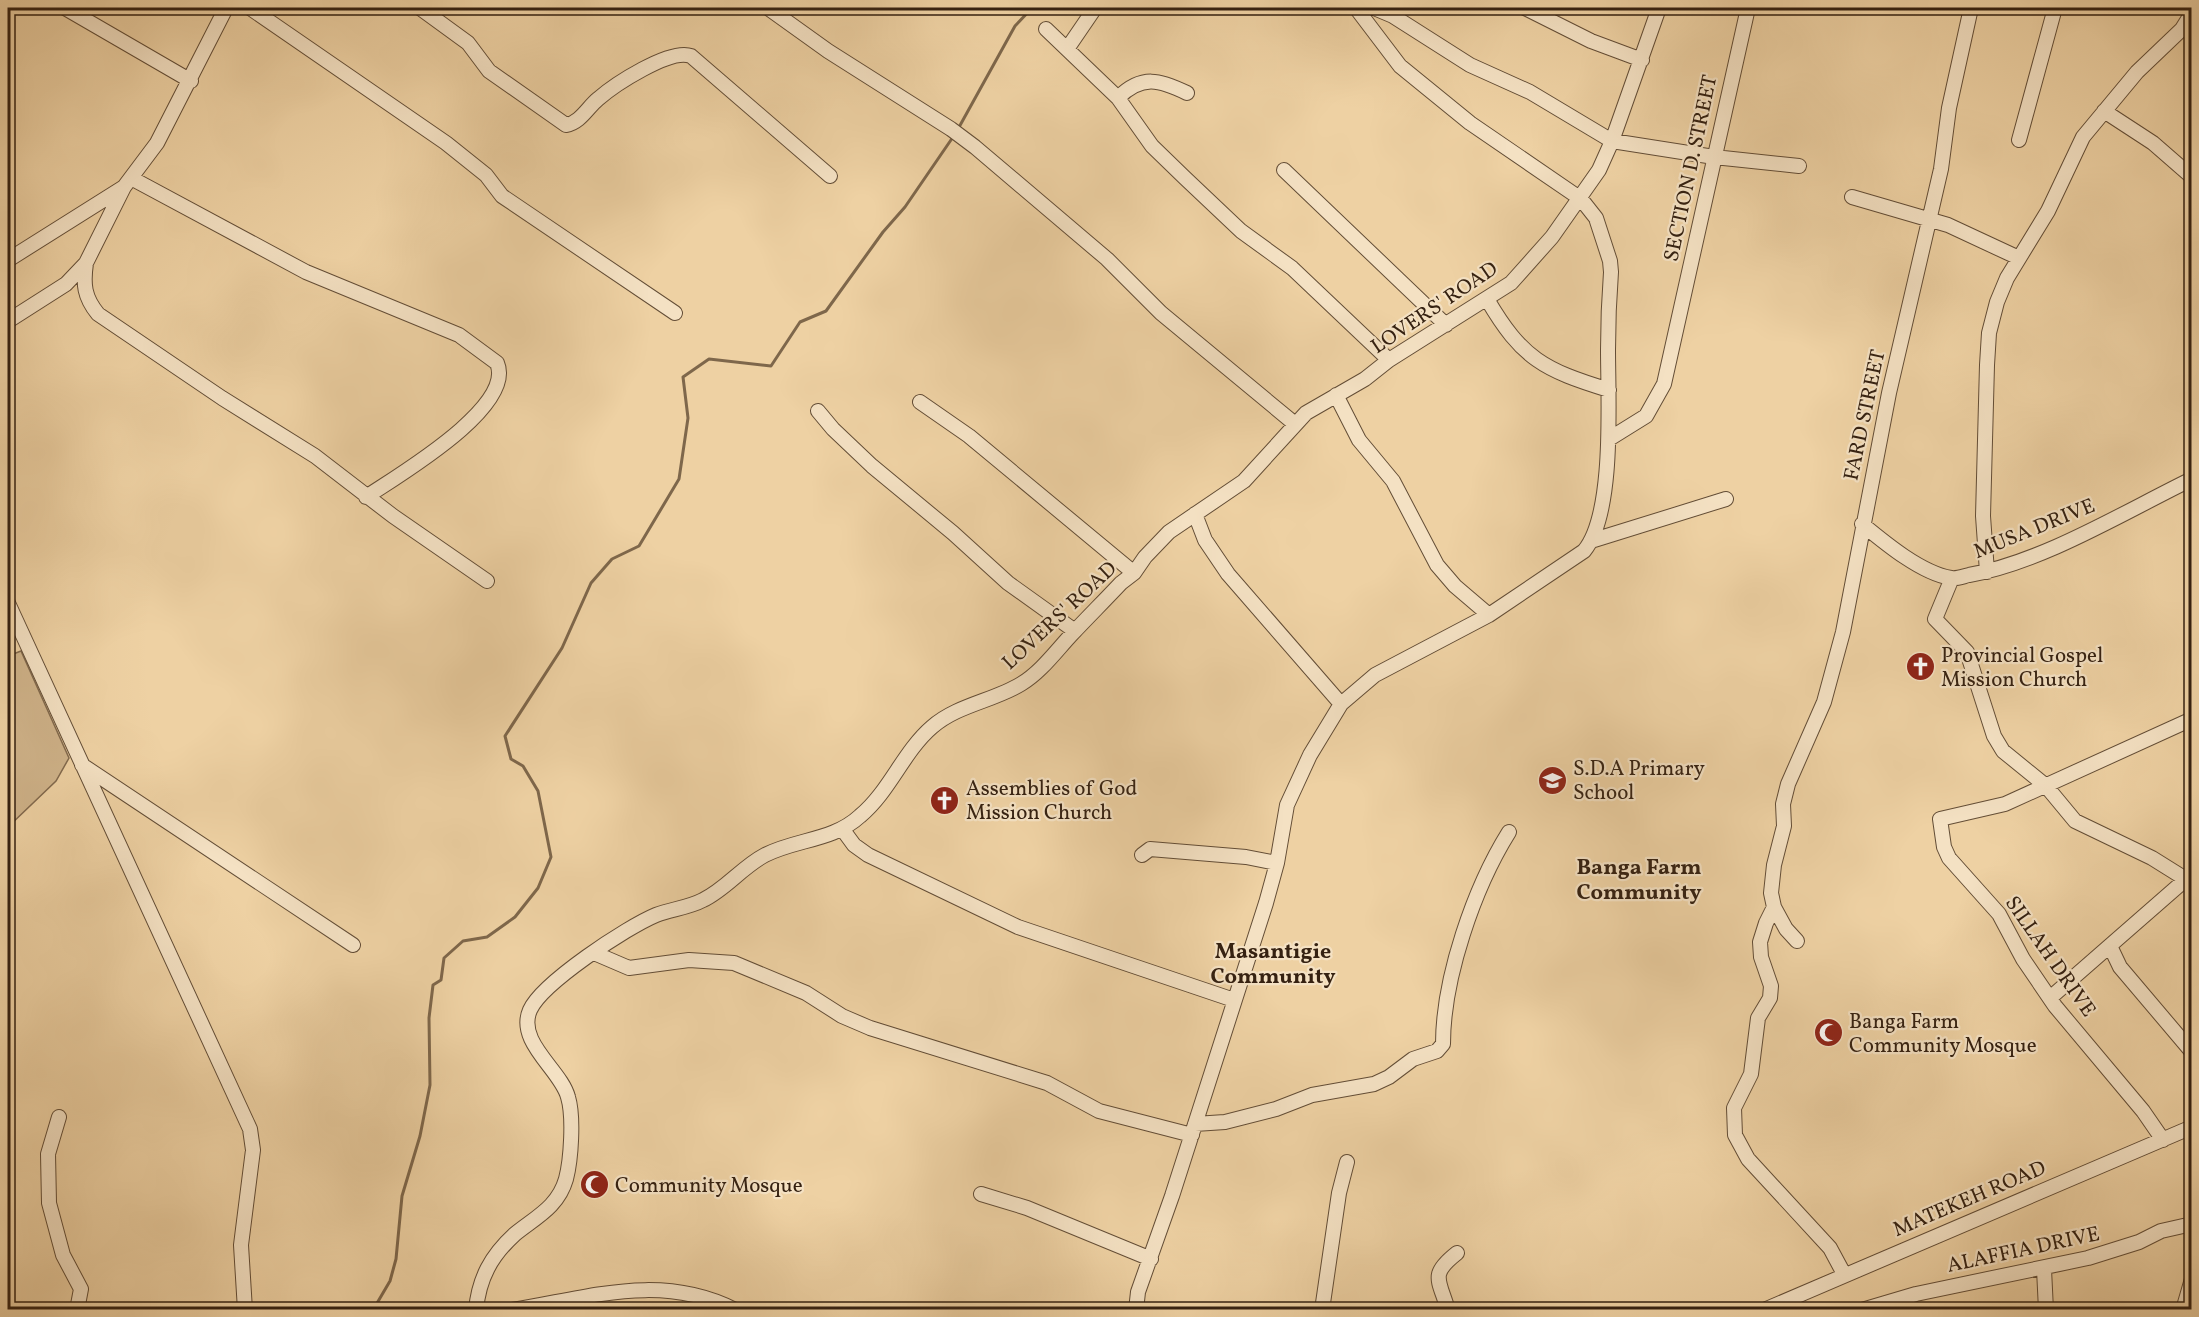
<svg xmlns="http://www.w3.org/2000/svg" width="2199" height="1317" font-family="Vollkorn,serif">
<rect width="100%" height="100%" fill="#eed1a3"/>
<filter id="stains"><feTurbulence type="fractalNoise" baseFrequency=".00333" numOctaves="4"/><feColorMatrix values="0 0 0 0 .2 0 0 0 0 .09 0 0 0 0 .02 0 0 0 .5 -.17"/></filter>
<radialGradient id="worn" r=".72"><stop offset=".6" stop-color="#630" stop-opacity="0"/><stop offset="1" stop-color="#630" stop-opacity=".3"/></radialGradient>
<!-- green -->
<path fill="#cfb38a" stroke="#826a4e" stroke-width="1.5" d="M21,651l48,107 -13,23 -48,46v-171z"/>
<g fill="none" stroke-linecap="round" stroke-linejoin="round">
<!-- stream -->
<path stroke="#7e674b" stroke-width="3" d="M958,129l57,-103 17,-18
M373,1310l17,-29 6,-22 6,-63 18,-60 10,-51 -1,-67 4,-33 8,-5 3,-22 19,-17 24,-4 28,-20 23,-29 13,-31 -13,-66 -15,-25 -12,-7 -6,-23 57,-88 29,-65 21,-24 27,-13 40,-67 9,-61 -5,-41 26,-18 62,7 29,-44 26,-11 57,-79 22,-25 48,-70"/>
<defs>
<path id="minor" d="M65,8l126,73
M250,8l196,135 40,32 16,21 173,117
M420,8l48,35 21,28 77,54c14,-2 22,-18 32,-26 16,-14 72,-51 93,-43l139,120
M768,8l60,43 123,78 24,18 132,112 54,54 134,111
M1374,8l19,8 77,49 60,27 82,49 102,16 85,9
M1525,8l66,33 51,19
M1046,29l72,69 34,48 33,32 56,53 51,37 97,92
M1067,49l28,-41
M1118,98c24,-24 42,-18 69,-5
M2104,111l49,32 39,34
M2019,140l36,-132
M1284,170l162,155
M131,178l175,94 153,63 38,28c19,44 -100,113 -131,134
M1852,197l96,28 71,33
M8,260l116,-73 33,-44 69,-135
M86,263c-3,21 -2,34 12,51l124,84 93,58 78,60 94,65
M1487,299c35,60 57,71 122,91
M8,321l58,-37 20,-21 38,-76
M1336,395l23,45 34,41 44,84 18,21 34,29
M920,402l49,34 165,137
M818,411l15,18 39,37 81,67 55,50 67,48
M1609,439l37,-23 18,-32 84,-376
M1195,514l10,26 23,34 113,130
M1862,524c23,19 59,49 89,54 6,1 13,-2 18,-3 74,-13 155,-63 223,-96
M1594,540l132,-41
M1987,572l-4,-56 4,-151 2,-32 8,-31 10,-24 41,-67 35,-74 54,-65 45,-43 10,-16
M1952,578l-17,41 32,33 27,84 9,15 43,35 29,35 77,37 40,25
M8,603l242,526 3,21 -12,95 4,65
M82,765l271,180
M843,830l11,15 14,10 150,72 216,73
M1142,855l8,-6 96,8 31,6
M1774,907l-8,16 -6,19 1,15 10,29 -1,12 -12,20 -7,56 -17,34 1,27 13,24 82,89 14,26
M1797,941l-11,-12 -12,-22 -3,-14 3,-28 10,-39 -1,-22 5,-20 36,-82 19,-70 46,-239 52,-224 8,-61 22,-100
M2110,946l10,21 72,85
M594,953l35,15 60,-8 45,3 72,30 36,23 28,12 177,55 52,28 93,24
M2050,998l135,-118 7,-3
M59,1117l-11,37 1,49 14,52 18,34 -4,21
M1195,1124l30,-2 51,-13 36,-14 62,-11 15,-7 24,-18 24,-8 6,-7c0,-66 31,-156 66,-212
M2163,1140l-20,-29 -88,-105 -32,-47 -24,-45 -50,-56 -5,-11 -4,-28 65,-15 187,-85
M981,1194l46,14 124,51
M2044,1269l2,41
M476,1310c3,-32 15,-54 39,-76 21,-17 43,-27 51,-55 5,-19 8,-62 2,-82 -7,-27 -52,-55 -38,-87 12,-27 97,-83 126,-95 15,-6 32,-7 47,-15 23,-11 39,-33 62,-45 31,-16 68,-14 95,-39 30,-25 43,-64 72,-89 25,-22 61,-26 89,-43 20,-12 35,-33 51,-50 16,-17 33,-34 49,-51l13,-10 11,-16 24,-25 75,-51 62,-68 59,-34 24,-19 122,-77 41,-46 47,-67 13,-29 47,-133
M512,1310c77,-12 148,-38 223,0
M1136,1310l2,-18 34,-96 94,-293 11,-40 10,-58 23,-50 31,-51 34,-29 114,-60 95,-64c31,-37 24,-152 24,-201 0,-26 1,-52 3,-78l-1,-11 -14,-43 -15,-19 -111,-76 -70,-57 -44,-58
M1322,1310l17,-117 8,-31
M1448,1310c-9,-31 -19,-35 9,-57
M1764,1310l428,-183
M1862,1310l54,-16 172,-36 51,-16 22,-11 31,-7
M2183,1310l9,-31"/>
</defs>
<!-- minor casing -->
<use href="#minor" stroke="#634d36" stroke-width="16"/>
<!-- minor -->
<use href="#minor" stroke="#f4e1c3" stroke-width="14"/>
</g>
<!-- icons -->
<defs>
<symbol id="church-disc" viewBox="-11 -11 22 22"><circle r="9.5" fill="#8f2418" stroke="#f4e1c3"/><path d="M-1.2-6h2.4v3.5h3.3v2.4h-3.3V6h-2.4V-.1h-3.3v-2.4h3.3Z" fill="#fff"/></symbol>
<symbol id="school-disc" viewBox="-11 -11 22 22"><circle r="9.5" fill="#8f2418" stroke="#f4e1c3"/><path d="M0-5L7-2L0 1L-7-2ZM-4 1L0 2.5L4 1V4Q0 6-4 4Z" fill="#fff"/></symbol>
<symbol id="mosque-disc" viewBox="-11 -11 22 22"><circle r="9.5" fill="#8f2418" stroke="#f4e1c3"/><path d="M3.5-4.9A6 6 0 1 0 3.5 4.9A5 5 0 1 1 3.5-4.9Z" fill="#fff"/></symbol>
</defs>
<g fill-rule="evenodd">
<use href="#church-disc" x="1904" y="650" width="33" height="33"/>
<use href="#school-disc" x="1536" y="764" width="33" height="33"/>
<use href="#church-disc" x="928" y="784" width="33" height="33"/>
<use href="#mosque-disc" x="1812" y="1016" width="33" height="33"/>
<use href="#mosque-disc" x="578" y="1168" width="33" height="33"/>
</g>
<g text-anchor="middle" stroke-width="4.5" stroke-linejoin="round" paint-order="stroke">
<!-- street labels -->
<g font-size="21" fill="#352111" stroke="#f4e1c3">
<text transform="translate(1690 168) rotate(-78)" y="7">SECTION D. STREET</text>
<text transform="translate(1434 307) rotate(-34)" y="7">LOVERS' ROAD</text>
<text transform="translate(1864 415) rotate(-78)" y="7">FARD STREET</text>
<text transform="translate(2034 528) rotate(-22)" y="7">MUSA DRIVE</text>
<text transform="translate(1059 615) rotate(-43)" y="7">LOVERS' ROAD</text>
<text transform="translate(2051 956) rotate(55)" y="7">SILLAH DRIVE</text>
<text transform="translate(1969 1198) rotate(-23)" y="7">MATEKEH ROAD</text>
<text transform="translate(2023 1249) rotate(-12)" y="7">ALAFFIA DRIVE</text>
</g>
<!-- poi labels -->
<g font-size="21" fill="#352111" stroke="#f4e1c3" text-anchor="start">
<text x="1941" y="662">Provincial Gospel<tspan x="1941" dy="24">Mission Church</tspan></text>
<text x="1573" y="775">S.D.A Primary<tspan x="1573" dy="24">School</tspan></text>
<text x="966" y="795">Assemblies of God<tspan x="966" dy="24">Mission Church</tspan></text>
<text x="1849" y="1028">Banga Farm<tspan x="1849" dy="24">Community Mosque</tspan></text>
<text x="615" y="1192">Community Mosque</text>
</g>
<!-- neighbourhood labels -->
<g font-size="22" font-weight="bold" fill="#352111" stroke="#f4e1c3">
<text x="1639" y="874">Banga Farm<tspan x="1639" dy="25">Community</tspan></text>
<text x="1273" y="958">Masantigie<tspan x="1273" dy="25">Community</tspan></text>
</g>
</g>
<!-- margin -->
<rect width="2199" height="1317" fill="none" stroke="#eed1a3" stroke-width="30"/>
<rect x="9" y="9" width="2181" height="1299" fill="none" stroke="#352111" stroke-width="3"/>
<rect x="15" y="15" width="2169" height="1287" fill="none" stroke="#352111" stroke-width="1.5"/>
<rect width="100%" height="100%" filter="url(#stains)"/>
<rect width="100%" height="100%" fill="url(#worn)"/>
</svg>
